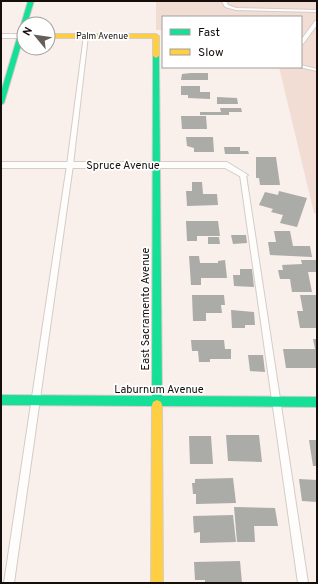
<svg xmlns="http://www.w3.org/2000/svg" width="318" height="584" font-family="Overpass,sans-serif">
<rect width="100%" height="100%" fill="#f9efeb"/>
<!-- green -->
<path fill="#f2ddd4" d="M156,1h161v213l-3,-1 -35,-146h22v-50h-138v13h-7z"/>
<!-- building -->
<path fill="#ababa8" d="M191,73h17v7h-27l1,-6z
M181,86h19v6h10v7l-22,-1v-3h-7z
M217,97l20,1 1,6h-21z
M220,108h21l1,4h-13v3h-29v-3h21z
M181,116h25l1,13h-25z
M186,137h27l1,15h-20v-4l-7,-2z
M224,147h16v4h8l1,3h-24z
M256,157h20l4,28h-20l-1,-7h-3z
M192,182h10l1,12h14l1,11 -31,1 -1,-15h6z
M279,191l28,7 -10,29 -17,-4 3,-8 -12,-3 2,-3 -14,-4 6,-13 13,3z
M186,221h32l2,15h-23v5h-10z
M274,231h16l3,15h17l2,11 -42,-2 -2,-13h8z
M231,235h15l1,8 -14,1z
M208,237h11l1,7h-12z
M189,256h10l1,7h18v-2l7,-1 2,18h-26v7h-10z
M301,260h16v12h-9l4,20h-20l-2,-13h-10l-2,-9h5l-1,-5 20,-1z
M240,269h12l2,18 -20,-1 -1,-11h7z
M192,295h32l1,10h-4l1,8h-16v8h-13z
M300,295h17v33h-17l-3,-17h6z
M231,310l23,2 1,13h-10v3h-13z
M313,339h4v29h-31l-3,-19h32z
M191,340h33l1,9h6v10h-21v3h-11l-1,-11h-6z
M248,355h15l2,17 -15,-1z
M226,435h33l3,27 -34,-1z
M189,436h22l2,28h-23z
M309,440h8v26h-4z
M233,478l3,25 -40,1v-10h-3l-1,-11h3v-4z
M299,479l18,1v22l-15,-1z
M234,507l41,1 3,18h-24l1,16h-18z
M233,515l3,27 -36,1v-11l-6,1 -1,-17z
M240,561l2,22h-37v-3h-10l-1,-18z"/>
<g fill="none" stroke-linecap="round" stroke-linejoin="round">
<defs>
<path id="lane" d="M222,1h4l2,4 8,3 81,2v2l-81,-2 -11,-3z
M315,21h2v4l-14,19h-2v-4z
M84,35l4,1 -15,129 -59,418h-10l63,-418z
M301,65l16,4v2l-18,-4h2z
M243,173l3,2 62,408h-10l-58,-408z"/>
<path id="street" d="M1,34h23v4h-23z
M1,162h226l21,13 -5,3 -18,-10h-224z"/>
<path id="fast" d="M28,1h6l-7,23h-3v11l-20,68 -3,2v-13z
M156,54l3,2 3,340 155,1v10l-155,-1 -1,2 -4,2 -4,-2 -1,-2 -151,-1v-10l151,1 1,-340z"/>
<path id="slow" d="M48,34h108l3,2v20l-3,2 -3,-2v-18h-105z
M157,400l4,2 1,3 1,178h-12l1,-178 1,-3z"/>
</defs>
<!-- lane casing -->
<use href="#lane" stroke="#d4ccc8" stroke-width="2"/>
<!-- street casing -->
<use href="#street" stroke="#d4ccc8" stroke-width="2"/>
<!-- fast casing -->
<use href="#fast" stroke="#d4ccc8" stroke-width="2"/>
<!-- slow casing -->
<use href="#slow" stroke="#d4ccc8" stroke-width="2"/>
<!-- lane -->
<use href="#lane" fill="#fefdfc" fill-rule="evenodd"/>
<!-- street -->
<use href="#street" fill="#fefdfc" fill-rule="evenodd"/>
<!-- fast -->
<use href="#fast" fill="#16e098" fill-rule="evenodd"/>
<!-- slow -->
<use href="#slow" fill="#ffcf43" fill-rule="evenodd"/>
</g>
<g text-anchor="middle" stroke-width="3.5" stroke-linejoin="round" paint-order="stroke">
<!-- far-street labels -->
<g font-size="9" fill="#150e0b" stroke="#fff">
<text x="102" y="39">Palm Avenue</text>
</g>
<!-- street labels -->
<g font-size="11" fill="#150e0b" stroke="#fff">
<text x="123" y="169">Spruce Avenue</text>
<text transform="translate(145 309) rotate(-90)" y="4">East Sacramento Avenue</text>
<text x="159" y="393">Laburnum Avenue</text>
</g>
</g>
<!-- border -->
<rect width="318" height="584" fill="none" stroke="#150e0b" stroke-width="4"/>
<!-- legend -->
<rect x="162" y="16" width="140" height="52" fill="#ffffff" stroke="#a19f9d"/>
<rect x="170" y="29" width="20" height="6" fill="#16e098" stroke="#a19f9d"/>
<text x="198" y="36" font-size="12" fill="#150e0b">Fast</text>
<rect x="170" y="49" width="20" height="6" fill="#ffcf43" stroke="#a19f9d"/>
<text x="198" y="56" font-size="12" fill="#150e0b">Slow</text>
<!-- north arrow -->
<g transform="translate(36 36) rotate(299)"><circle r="19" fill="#ffffff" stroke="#a19f9d"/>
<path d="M0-3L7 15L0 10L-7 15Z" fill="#655d59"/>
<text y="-6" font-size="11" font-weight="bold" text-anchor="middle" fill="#150e0b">N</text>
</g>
</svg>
